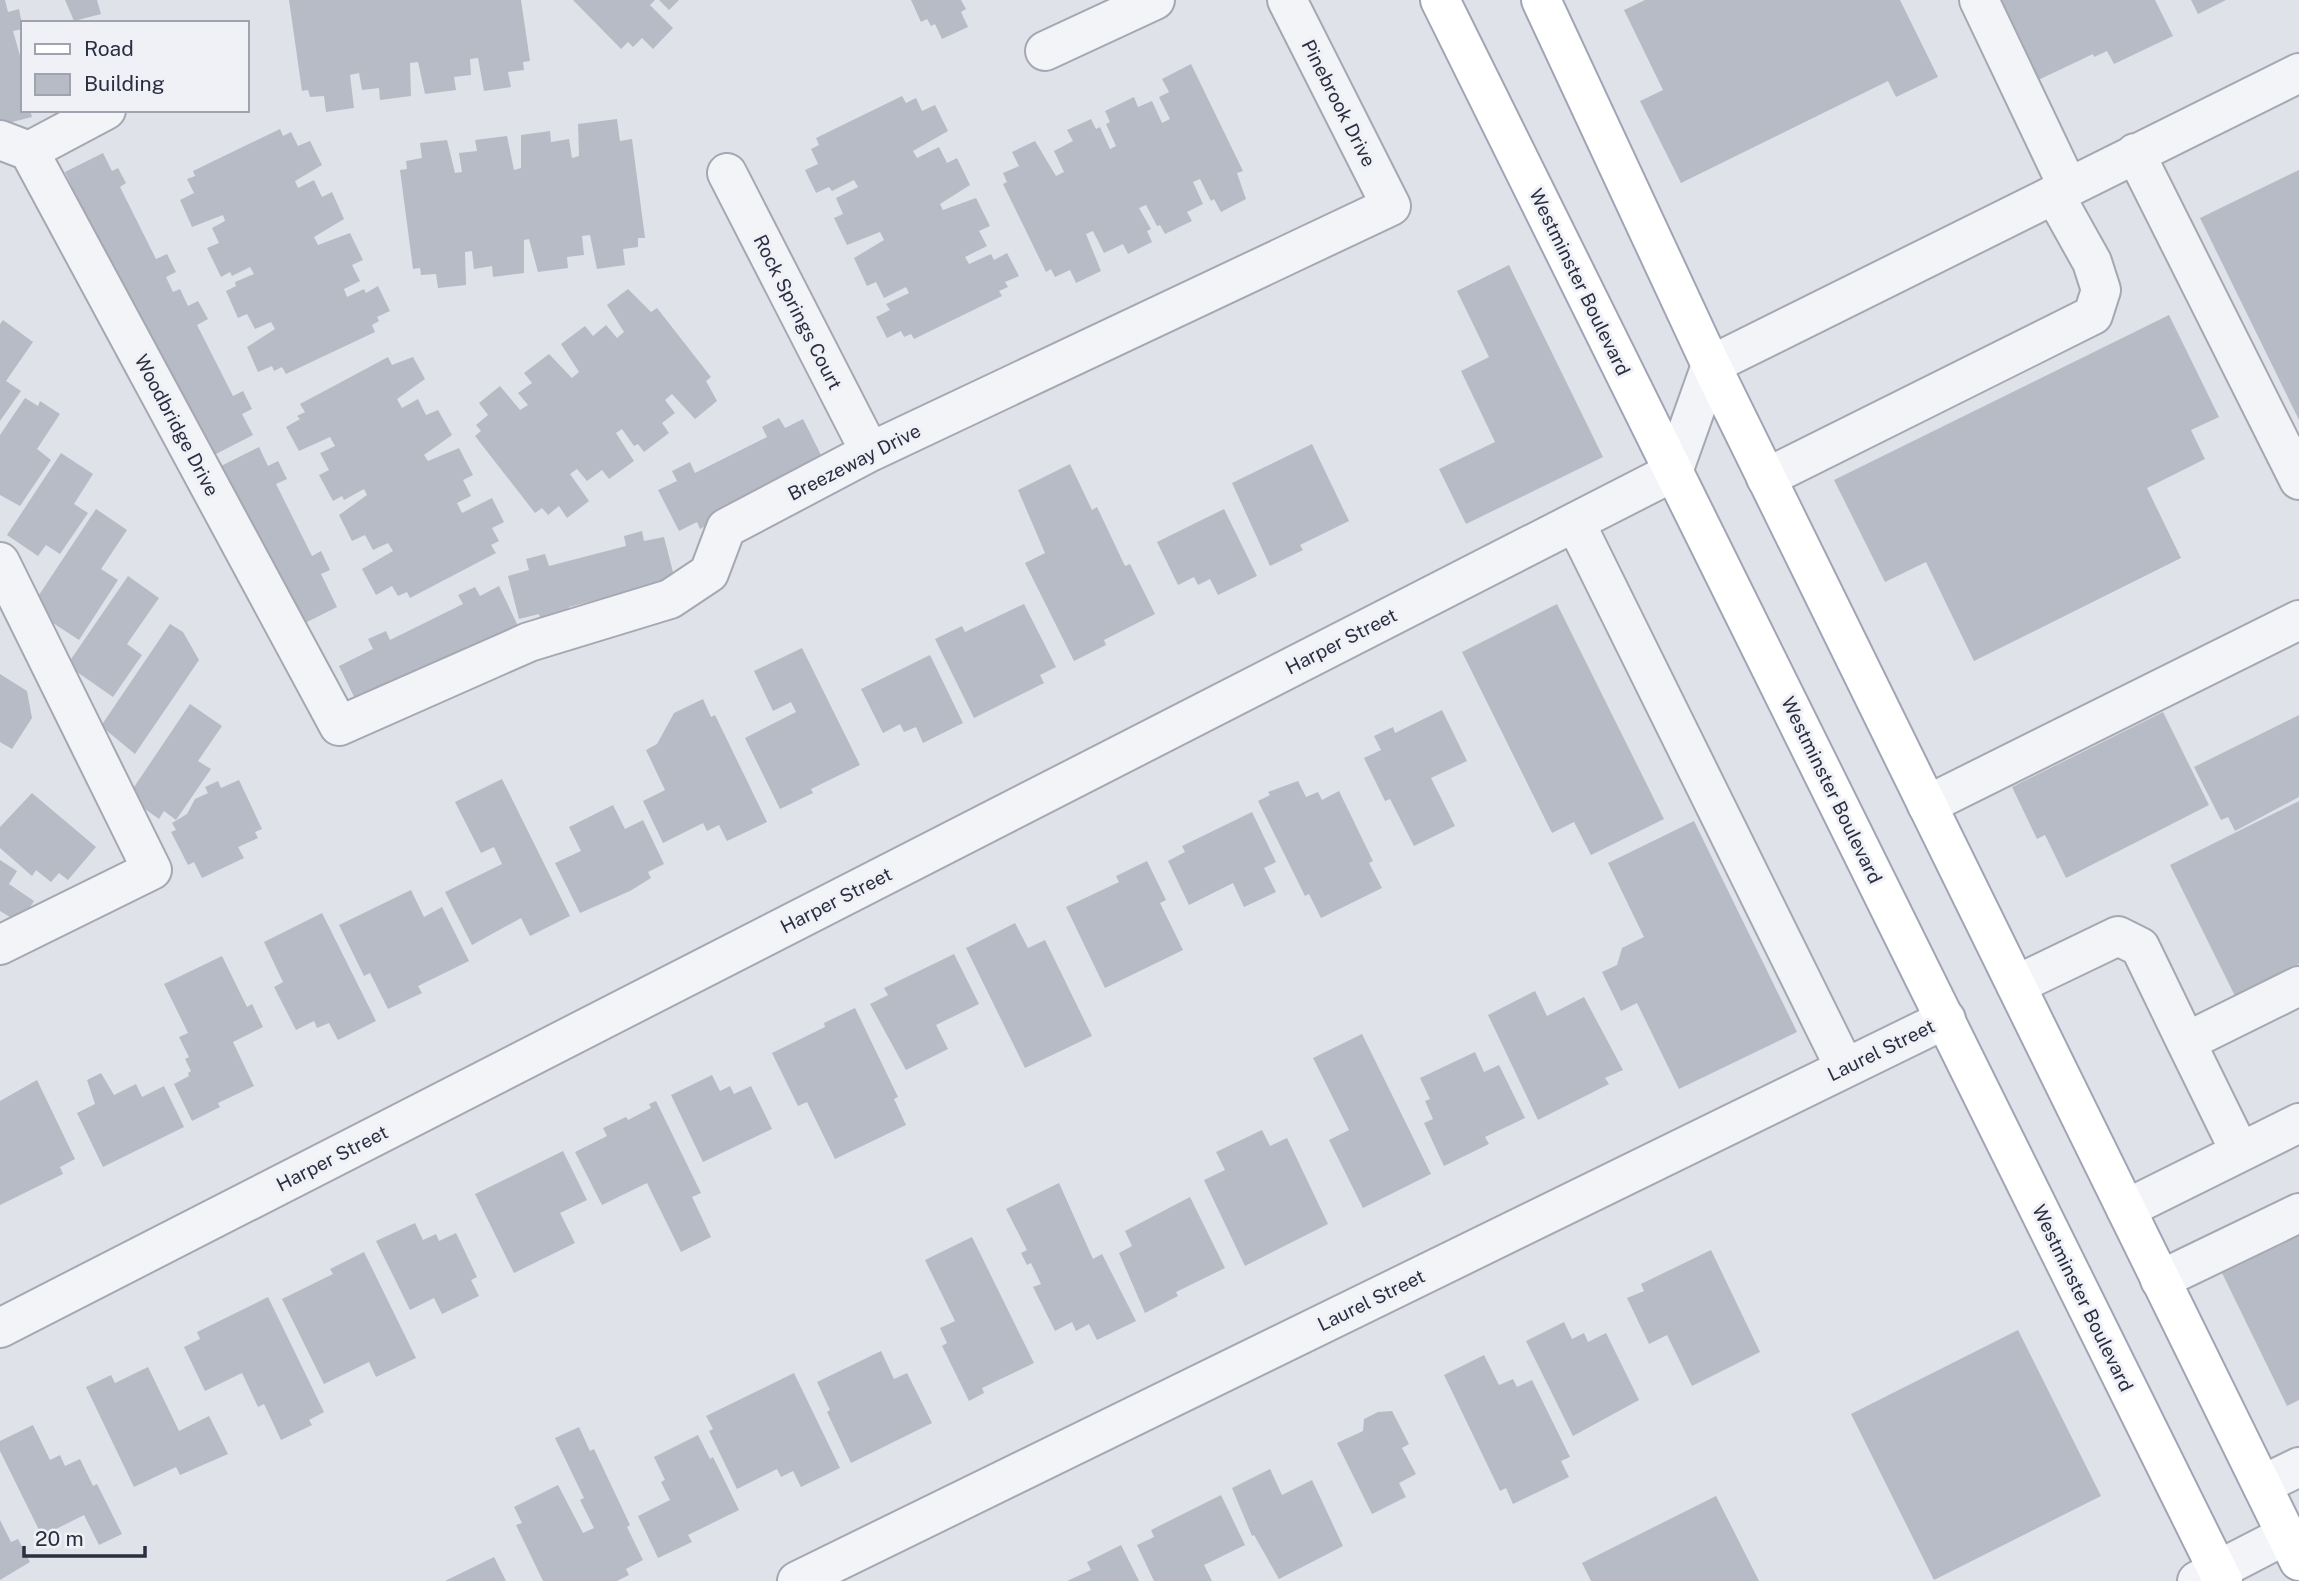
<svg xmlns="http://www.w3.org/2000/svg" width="2299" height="1581" font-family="'Public Sans',sans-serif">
<rect width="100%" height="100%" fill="#e0e2e9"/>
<!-- building -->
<path fill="#b7bbc5" d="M0,0h5l3,12 11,-3 4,20 -10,2 10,35v44h7l2,7 -32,8z
M65,0h32l4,14 -27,7z
M289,0h232l9,61 -7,1 1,8 -16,2 3,15 -27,4 -6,-33 -8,1 1,16 -17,2 2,13 -31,4 -7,-32 -8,1 1,33 -31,4 -1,-12 -17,2 -3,-17 -9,2 4,33 -28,4 -2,-16 -14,1 -2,-7 -6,1z
M573,0h82l-5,5 23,23 -20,21 -11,-11 -9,9 -5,-5 -7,7z
M659,0h20l-10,10z
M911,0h50l5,9 -5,3 7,15 -26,12 -7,-15 -4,2 -4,-7 -6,3z
M1645,0h255l38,77 -42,20 -8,-16 -207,102 -41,-82 23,-11 -39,-80z
M1994,0h161l18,36 -59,28 -7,-13 -13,6 -1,-3 -59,28z
M2191,0h35l-28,14z
M1191,64l52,107 -6,2 9,26 -25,13 -7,-13 -3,2 -11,-22 -7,3 10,22 -16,8 5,9 -27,13 -5,-9 -3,1 -11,-21 -7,3 12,21 -4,2 5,11 -24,12 -5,-10 -19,9 -11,-22 -7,3 15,37 -25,12 -6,-13 -15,7 -4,-8 -5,3 -43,-88 4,-2 -4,-9 16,-7 -7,-14 23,-11 21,35 8,-4 -10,-21 19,-10 -6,-11 24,-11 5,10 4,-2 10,22 6,-3 -10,-22 4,-2 -5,-11 29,-14 4,10 14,-6 10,22 8,-4 -11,-22 10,-5 -7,-13z
M902,96l4,7 10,-5 6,13 13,-6 13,26 -35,20 4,7 22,-11 8,16 10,-5 13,27 -30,19 3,6 33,-12 14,28 -11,5 8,15 -22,11 4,7 22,-10 3,6 13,-7 12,23 -14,6 3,5 -9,4 3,5 -88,43 -3,-5 -7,3 -3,-6 -14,7 -11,-21 14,-7 -4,-6 23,-11 -3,-6 -22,11 -8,-16 -9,4 -13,-28 30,-18 -4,-8 -33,13 -13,-27 9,-4 -7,-16 22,-11 -4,-7 -22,11 -3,-4 -13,6 -11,-23 13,-6 -7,-15 8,-4 -3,-7z
M617,119l3,22 12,-2 13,99h-7v9l-15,2 2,16 -28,4 -7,-34 -8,1 2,19 -17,2 1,11 -30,4 -9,-33 -5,1v33l-31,4 -1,-11 -18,3 -2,-18 -7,1 1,33 -28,3 -2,-14 -15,1 -1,-7 -7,1 -13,-99 7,-1 -1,-8 16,-3 -2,-15 27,-3 8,33 7,-1 -3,-19 18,-2 -2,-11 32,-4 7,34 7,-2v-33l29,-4 1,11 18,-3 3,19 7,-2 -1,-32z
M280,129l3,7 8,-4 7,14 12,-5 12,24 -27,16 3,7 16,-8 8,17 10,-5 12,27 -30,18 4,8 32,-12 13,27 -11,5 8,16 -16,8 3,8 17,-8 2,4 12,-7 12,25 -13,6 2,4 -7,4 3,7 -89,42 -4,-7 -8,4 -2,-5 -14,6 -11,-25 28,-18 -4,-7 -16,7 -8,-15 -9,4 -12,-27 10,-5 -1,-4 19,-8 -4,-7 -18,9 -2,-4 -9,5 -14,-29 12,-5 -7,-15 13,-7 -2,-6 -31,12 -12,-27 14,-7 -7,-14 8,-3 -2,-5z
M103,153l9,18 6,-3 8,15 -6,4 36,72 11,-5 9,18 -10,5 7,15 7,-3 8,17 10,-5 10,18 -11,6 36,71 10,-5 9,18 -10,5 11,21 -39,20 -10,-22 -9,5 -9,-32 -25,-51 -6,3 -90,-166 8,-3 -8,-17z
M2299,170v250l-99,-202z
M1509,265l94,192 -137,67 -27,-55 56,-27 -34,-71 28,-14 -32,-66z
M628,289l23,23 6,-4 54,69 -5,4 11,20 -22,18 -23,-25 -7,6 10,13 -13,10 7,10 -25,19 -6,-8 -4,2 -12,-17 -6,4 18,28 -25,18 -7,-9 -15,11 -10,-12 -7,5 19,27 -22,17 -8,-12 -11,9 -6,-7 -7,5 -60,-77 6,-5 -5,-6 12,-10 -9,-12 21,-17 20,24 8,-5 -10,-12 14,-10 -8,-10 25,-19 23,24 7,-6 -18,-28 24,-18 8,10 13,-11 11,13 7,-6 -17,-27z
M2169,315l50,102 -28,13 14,29 -58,29 34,70 -207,103 -48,-99 -41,20 -51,-102z
M3,320l30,22 -27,39 15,10 -21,30v-97z
M388,357l4,8 21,-8 12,22 -28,20 5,9 16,-9 8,16 12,-5 14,25 -28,20 4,6 31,-13 14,27 -10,5 8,16 -14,7 5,10 30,-15 12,24 -12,6 7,13 -8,4 5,8 -86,45 -3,-6 -9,4 -6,-10 -16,9 -14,-26 31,-18 -5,-8 -15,7 -8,-15 -13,6 -13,-26 28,-20 -3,-6 -20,11 -2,-4 -9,5 -14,-26 10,-5 -9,-17 15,-7 -5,-9 -31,14 -13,-24 14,-8 -3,-3 8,-4 -5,-8z
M25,398l13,8 2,-5 20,13 -23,35 14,11 -31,46 -20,-11v-60z
M779,418l6,10 18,-9 20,40 -123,70 -3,-7 -18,9 -21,-41 19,-9 -5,-10 18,-9 5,11 72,-36 -5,-10z
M1312,444l37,77 -49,24 3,5 -33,16 -38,-83z
M259,447l9,19 10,-5 9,18 -11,5 36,72 9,-5 9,19 -9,4 16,33 -40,20 -80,-159z
M61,453l32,21 -19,30 14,9 -28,41 -14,-9 -8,11 -31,-21z
M1070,464l22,46 5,-3 28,59 5,-2 25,50 -51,26 2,5 -32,16 -49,-98 20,-10 -27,-63z
M96,509l31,21 -26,39 17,11 -39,60 -32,-21 -12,-18z
M1224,509l33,67 -39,19 -8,-16 -12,6 -4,-8 -16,8 -21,-43z
M642,531l2,10 20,-4 11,43 -106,27 2,6 -30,8 -2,-7 -20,5 -11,-43 21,-6 -3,-11 19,-5 4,12 77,-20 -2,-10z
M128,576l31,22 -32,46 15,11 -29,42 -46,-32z
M499,586l20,42 -160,79 -20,-41 34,-17 -5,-10 18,-8 4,9 73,-36 -5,-9 17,-8 5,9z
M1024,604l32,63 -16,8 4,8 -70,35 -39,-79 27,-13 3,6z
M1557,604l107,215 -73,36 -17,-33 -22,11 -90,-181z
M170,624l13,8 16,28 -64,94 -34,-28z
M802,648l58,117 -49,24 2,4 -33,16 -35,-71 51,-26 -5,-10 -18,9 -19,-40z
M930,655l33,68 -40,20 -7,-16 -12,5 -4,-8 -17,9 -22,-44z
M0,674l27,17 5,27 -20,31 -12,-7z
M703,699l8,18 4,-2 52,107 -40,19 -8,-16 -12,6 -4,-8 -40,20 -20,-42 22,-11 -19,-40 11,-6 17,-31z
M190,704l32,22 -24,35 13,8 -35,51 -12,-9 -5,8 -24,-17 -5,-9z
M1442,710l25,51 -36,17 24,48 -41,20 -24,-47 -5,2 -21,-43 17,-8 -7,-14 19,-9 2,6z
M2163,712l46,93 -143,73 -21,-43 -8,4 -25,-52z
M2299,715v82l-64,34 -7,-14 -7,3 -27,-53z
M502,779l68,137 -40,20 -9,-18 -49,27 -27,-53 57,-28 -8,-17 -13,6 -26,-51z
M239,780l23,49 -7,3 3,6 -20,9 6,11 -42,20 -8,-16 -6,3 -17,-33 5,-2 -4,-7 15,-9 8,-15 13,-6 -3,-6 13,-6 3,7z
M1298,781l8,16 12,-5 4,8 17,-9 34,70 -4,2 13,25 -61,30 -12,-24 -4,2 -47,-95 12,-6 -2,-3z
M32,793l64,54 -28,33 -9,-7 -8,9 -15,-12 -4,6 -32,-28v-21z
M2299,801v163l-64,32 -65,-131z
M613,805l12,24 18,-9 21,44 -16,8 3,6 -21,13 -50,22 -25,-50 26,-12 -12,-24z
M1252,812l24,50 -12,6 12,24 -32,15 -11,-24 -44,22 -21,-44 17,-9 -3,-6z
M1694,821l103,211 -118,57 -42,-86 -16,8 -19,-39 15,-7 5,-17 22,-11 -36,-74z
M0,860l17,11 -8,13 25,17 -14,22 -20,-12z
M1147,861l19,39 -6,3 23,47 -78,38 -39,-81 53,-25 -3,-6z
M411,890l13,27 18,-10 27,54 -51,25 4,7 -34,16 -18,-36 -6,3 -25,-51z
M322,913l54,108 -38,19 -9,-17 -12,5 -3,-7 -18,9 -22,-43 9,-5 -19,-40z
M1015,923l13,25 17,-8 47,96 -67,32 -59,-120z
M954,954l25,50 -43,21 12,24 -42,21 -36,-66 18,-9 -4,-7z
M222,956l25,51 5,-3 11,23 -30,15 21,44 -36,17 2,4 -28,14 -18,-37 15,-8 -1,-3 3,-2 -6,-12 4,-2 -10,-20 9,-4 -24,-49z
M1535,991l12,25 37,-19 39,73 -18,8 4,6 -71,36 -50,-105z
M855,1008l43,89 -4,2 12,26 -71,34 -28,-57 -9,4 -26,-53 53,-26 -1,-4z
M1362,1034l69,140 -68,34 -34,-68 20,-10 -36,-72z
M1475,1052l9,20 15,-7 26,53 -40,19 4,7 -45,22 -20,-43 9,-4 -8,-18 5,-2 -10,-21z
M101,1073l13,22 22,-11 6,13 22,-11 20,41 -81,40 -26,-54 18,-9 -8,-24z
M712,1075l8,16 10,-5 4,8 17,-8 21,43 -69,33 -32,-67z
M37,1080l38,79 -15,8 3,7 -63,31v-104z
M656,1101l45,92 -9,4 19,40 -30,15 -34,-69 -45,22 -27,-53 32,-16 -4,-8 23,-11 2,3 23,-12 -2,-4z
M1262,1130l8,16 17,-8 41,86 -83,42 -41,-86 21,-10 -9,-18z
M563,1151l24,49 -27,13 15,30 -61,30 -39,-79z
M1059,1183l34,76 9,-5 34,67 -39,19 -8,-16 -13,7 -4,-9 -17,9 -22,-44 8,-3 -10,-21 -4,2 -6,-12 6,-3 -21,-41z
M1190,1197l35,71 -49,24 2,4 -33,17 -26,-60 13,-7 -7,-15z
M415,1223l8,17 13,-6 3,7 17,-8 21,44 -6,3 8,16 -37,18 -8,-16 -24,12 -34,-69z
M2299,1235v165l-12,6 -65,-133z
M972,1237l62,126 -52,25 2,5 -15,8 -27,-55 5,-3 -7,-15 15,-7 -30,-61z
M1711,1250l49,102 -68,34 -25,-51 -18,9 -22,-46 17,-7 -3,-7z
M364,1252l52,106 -40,19 -7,-15 -45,22 -42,-85 51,-25 -3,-5z
M268,1297l56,115 -15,8 3,5 -31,15 -17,-36 -6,3 -16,-34 -37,18 -21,-44 16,-8 -3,-7z
M1564,1322l8,17 12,-6 4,9 18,-9 33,67 -66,36 -47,-95z
M2018,1330l83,166 -167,84 -83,-166z
M881,1351l13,28 13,-6 25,50 -81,40 -24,-51 3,-2 -13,-28z
M1484,1355l15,30 14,-6 4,8 15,-7 38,77 -9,4 8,16 -56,27 -7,-16 -6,3 -56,-116z
M148,1367l31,64 30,-15 19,38 -48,21 -4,-8 -42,20 -48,-100 25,-12 4,8z
M794,1373l46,95 -39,19 -8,-16 -12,6 -4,-8 -40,20 -28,-58 4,-2 -7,-13z
M1392,1411l17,33 -7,4 14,26 -17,9 7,14 -34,17 -35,-71 26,-12 1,-12 14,-7z
M33,1425l17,35 10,-5 5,11 15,-7 13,27 4,-2 25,50 -23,11 -15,-30 -42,21 -42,-85v-10z
M579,1427l11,24 4,-2 36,76 -3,2 16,33 -17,9 3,6 -12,6h-74l-27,-56 6,-2 -8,-16 44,-22 25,48 11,-5 -14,-28 4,-2 -29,-60z
M698,1435l12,24 3,-2 26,53 -51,25 4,7 -34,16 -20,-42 32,-16 -9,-18 4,-2 -11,-23z
M1270,1469l12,26 30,-15 31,66 -64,33 -25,-44 -2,1 -20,-48z
M1221,1495l24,50 -41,20 8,16h-58l-17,-36 17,-8 -3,-7z
M1716,1496l43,85h-168l-9,-18z
M0,1520l11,22 7,-3 12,23 -30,18z
M1121,1545l18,36h-72l24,-11 -4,-8z
M494,1557l12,24h-61z"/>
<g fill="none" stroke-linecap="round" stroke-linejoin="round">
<defs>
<path id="minor" d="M1979,0l89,187
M1045,51l110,-51
M0,140l29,11 310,575 190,-84 141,-43 39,-26 17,-45 144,-76 521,-246 -104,-206
M29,151l77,-41
M2135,153l164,327
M727,173l143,279
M1766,478l327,-163 8,-25 -9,-28 -38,-68
M1575,522l270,546
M0,562l152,308 -152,75
M1927,805l372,-185
M2016,985l102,-49 22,11 46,95 113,-56
M2186,1042l54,110
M2126,1209l173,-86
M2160,1280l139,-67
M0,1328l1673,-856 38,-107 588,-292
M2262,1485l37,-18
M797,1581l1149,-562
M2197,1581l89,-46"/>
<path id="major" d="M1440,0l783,1581
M1541,0l170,365 588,1196"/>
</defs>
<!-- minor casing -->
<use href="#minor" stroke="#a5a8b3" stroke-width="42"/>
<!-- major casing -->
<use href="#major" stroke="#a0a5b4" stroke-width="42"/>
<!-- minor -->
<use href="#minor" stroke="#f3f4f7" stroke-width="38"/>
<!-- major -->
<use href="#major" stroke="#fff" stroke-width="38"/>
</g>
<g text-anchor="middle" stroke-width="6" stroke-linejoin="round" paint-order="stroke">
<!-- street labels -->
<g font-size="19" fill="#292e40" stroke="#f0f1f6">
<text transform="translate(1339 103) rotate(63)" y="7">Pinebrook Drive</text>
<text transform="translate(1580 282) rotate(64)" y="7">Westminster Boulevard</text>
<text transform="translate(798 312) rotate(63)" y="7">Rock Springs Court</text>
<text transform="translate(177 425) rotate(62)" y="7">Woodbridge Drive</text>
<text transform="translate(854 462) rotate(-27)" y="7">Breezeway Drive</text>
<text transform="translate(1341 641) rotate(-27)" y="7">Harper Street</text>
<text transform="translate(1832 790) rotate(64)" y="7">Westminster Boulevard</text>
<text transform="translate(836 900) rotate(-27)" y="7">Harper Street</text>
<text transform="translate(1881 1050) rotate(-26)" y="7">Laurel Street</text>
<text transform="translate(332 1158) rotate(-27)" y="7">Harper Street</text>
<text transform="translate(2083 1298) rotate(64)" y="7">Westminster Boulevard</text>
<text transform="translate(1371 1300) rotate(-26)" y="7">Laurel Street</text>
</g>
</g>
<!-- legend -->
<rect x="21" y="21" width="228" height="91" fill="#f0f1f6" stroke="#a0a3ad" stroke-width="2"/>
<rect x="35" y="44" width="35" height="10" fill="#ffffff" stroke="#a0a3ad" stroke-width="2"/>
<text x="84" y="56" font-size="21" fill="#292e40">Road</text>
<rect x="35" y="74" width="35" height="21" fill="#b7bbc5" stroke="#a0a3ad" stroke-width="2"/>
<text x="84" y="91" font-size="21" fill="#292e40">Building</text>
<!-- scale -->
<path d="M24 1546v10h121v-10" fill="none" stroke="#292e40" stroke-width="3.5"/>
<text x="35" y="1546" font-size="21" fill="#292e40" stroke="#f0f1f6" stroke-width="5" paint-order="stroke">20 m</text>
</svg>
